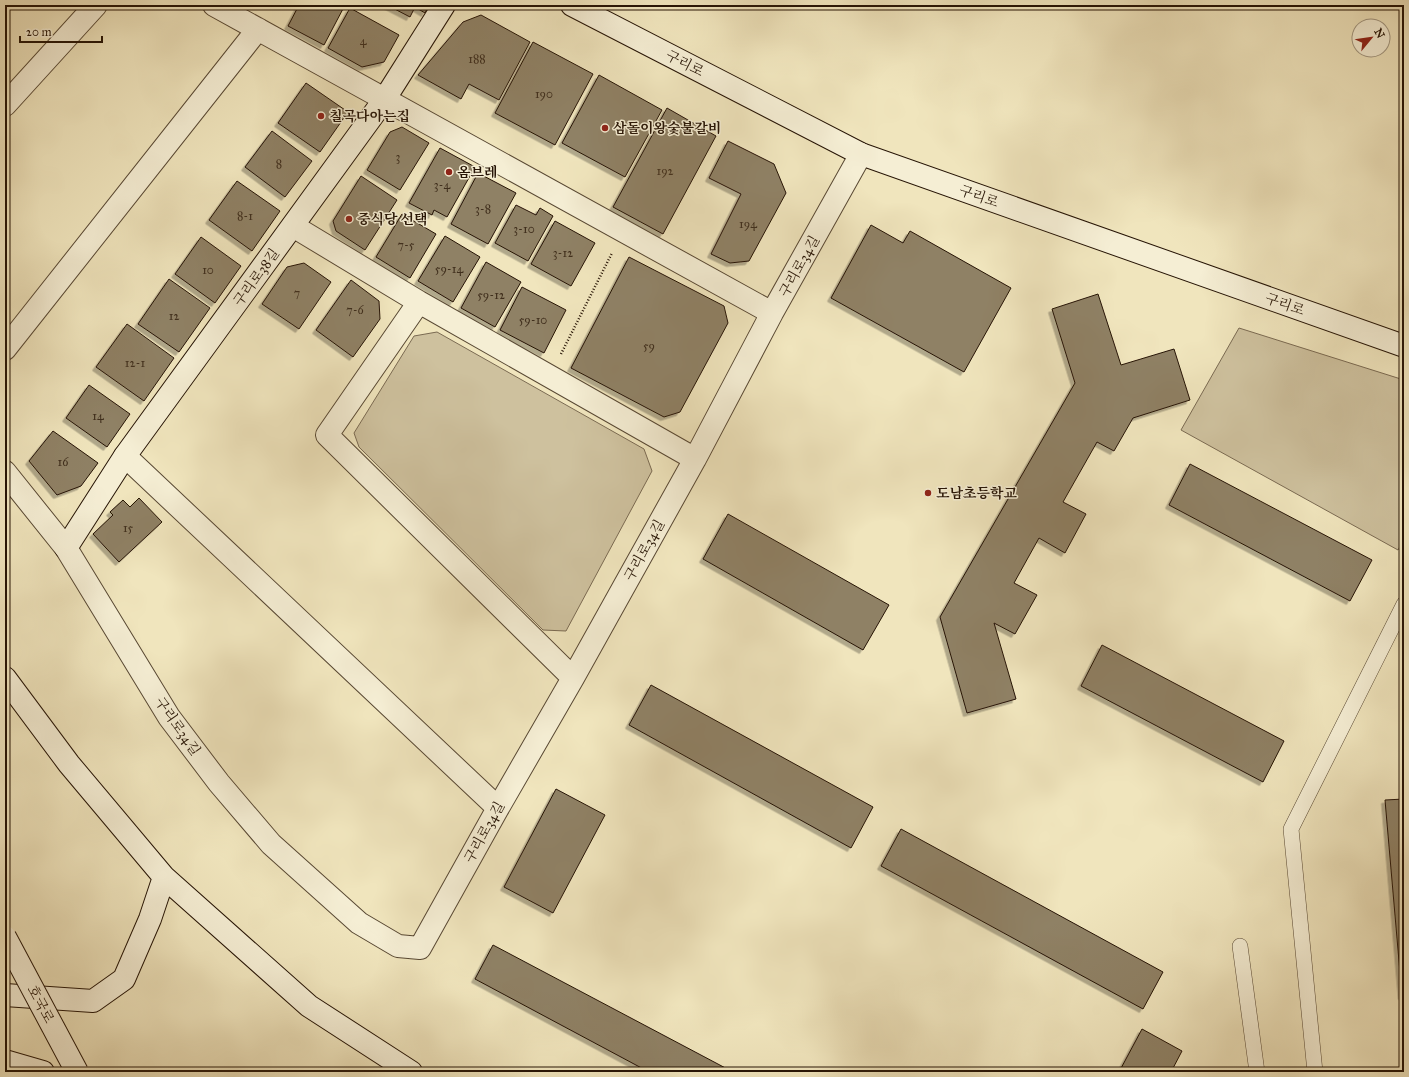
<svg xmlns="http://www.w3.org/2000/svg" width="1409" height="1077" font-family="'IM FELL Great Primer','Noto Serif KR',serif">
<defs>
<filter id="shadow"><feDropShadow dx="-3.5" dy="3.5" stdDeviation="0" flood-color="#0004"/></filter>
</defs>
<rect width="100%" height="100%" fill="#f0e5bd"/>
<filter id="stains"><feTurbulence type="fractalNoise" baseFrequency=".005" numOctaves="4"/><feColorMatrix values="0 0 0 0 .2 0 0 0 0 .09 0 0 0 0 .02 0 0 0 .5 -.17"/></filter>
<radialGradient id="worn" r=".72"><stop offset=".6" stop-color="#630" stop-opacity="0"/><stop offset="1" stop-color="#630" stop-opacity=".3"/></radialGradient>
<!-- green -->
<path fill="#cec19e" stroke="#7a6a52" d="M1239,328l165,52v159l-6,11 -217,-120z
M437,332l207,117 8,22 -86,160 -23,-1 -184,-183 -5,-14 60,-97z"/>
<!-- building -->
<path fill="#8f8165" stroke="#261405" filter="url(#shadow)" d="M299,5h46l-21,40 -36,-19z
M387,5h42l-4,8 -10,-6 -5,10z
M350,8l49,27 -15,27 -22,5 -34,-19z
M481,15l49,27 -31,58 -30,-16 -8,15 -43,-24 45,-53z
M533,42l60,32 -38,71 -60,-32z
M599,75l63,35 -37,67 -63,-34z
M306,83l42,29 -28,40 -42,-29z
M667,108l49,28 -53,98 -50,-27z
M402,127l27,16 -29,47 -33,-20 23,-38z
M272,131l40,30 -27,36 -40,-30z
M728,141l46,23 12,29 -37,68 -19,2 -19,-9 30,-60 -32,-16z
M440,148l35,19 -28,50 -13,-7 -2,5 -23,-12z
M478,173l38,20 -28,51 -37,-20z
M361,176l36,24 -32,50 -29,-19 -3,-10z
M237,181l43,30 -28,40 -43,-31z
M516,205l20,10 4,-7 13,8 -25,45 -33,-18z
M402,214l34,20 -26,44 -34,-21z
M555,221l40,22 -24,43 -40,-22z
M871,225l32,18 7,-12 101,57 -47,84 -133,-74z
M445,236l35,21 -27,45 -35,-21z
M201,237l40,29 -26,37 -40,-29z
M629,257l95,49 4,17 -48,89 -16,5 -93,-49z
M486,262l35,20 -26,45 -34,-19z
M304,263l27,19 -32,47 -37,-25 25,-37z
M169,279l41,29 -31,44 -41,-28z
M351,280l28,21 1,18 -27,38 -37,-27z
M522,287l44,23 -22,43 -44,-23z
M1098,294l23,71 53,-16 16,51 -57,18 -19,33 -17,-9 -34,60 23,12 -21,39 -26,-15 -25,45 23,12 -22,39 -21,-11 22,76 -49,14 -27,-96 135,-234 -23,-74z
M127,324l47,34 -30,43 -48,-34z
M89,385l41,29 -23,33 -41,-29z
M53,431l45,32 -17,23 -24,9 -28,-34z
M1190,464l182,96 -22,41 -181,-96z
M139,498l23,24 -43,40 -26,-28 20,-19 -3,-3 13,-12 7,7z
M728,514l161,91 -26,45 -160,-91z
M1102,645l182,96 -21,41 -182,-96z
M651,685l222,122 -22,41 -222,-123z
M556,789l49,26 -52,98 -49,-26z
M1404,799v197h-2l-17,-196z
M901,829l262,143 -20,37 -262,-143z
M493,945l240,127h-84l-174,-93z
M1142,1029l40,22 -11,21h-52z"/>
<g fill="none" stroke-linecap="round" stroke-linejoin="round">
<defs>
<path id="lane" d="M1240,946l17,126
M1315,1072l-24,-243 113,-225"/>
<path id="street" d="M214,5l558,308
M5,105l91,-100
M293,226l126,76 276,157
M419,302l-92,133 246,243
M5,349l253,-320
M125,456l373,352
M5,472l61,76 103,169 50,66 52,61 88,79 39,23 22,2 78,-140 75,-130 122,-219 77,-146 89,-159"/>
<path id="secondary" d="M572,5l289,149 543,192
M66,548l59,-92 259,-356 60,-95
M5,678l64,86 95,113 145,129 102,66
M5,995l88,6 31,-22 26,-60 14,-42
M5,1061l38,11"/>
</defs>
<!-- lane casing -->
<use href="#lane" stroke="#584833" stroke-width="16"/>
<!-- street casing -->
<use href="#street" stroke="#584833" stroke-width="24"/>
<!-- secondary casing -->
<use href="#secondary" stroke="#261405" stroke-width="24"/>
<!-- path -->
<path stroke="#261405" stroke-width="2.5" stroke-dasharray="1 2" stroke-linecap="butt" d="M561,354l51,-101"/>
<!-- lane -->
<use href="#lane" stroke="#f5eed4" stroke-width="15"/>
<!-- street -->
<use href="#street" stroke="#f5eed4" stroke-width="22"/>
<!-- secondary -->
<use href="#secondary" stroke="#f5eed4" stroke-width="22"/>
<defs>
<path id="secondary-bridge" d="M5,937l72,135"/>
</defs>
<!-- secondary-bridge casing -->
<use href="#secondary-bridge" stroke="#261405" stroke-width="24" stroke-linecap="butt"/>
<!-- secondary-bridge -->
<use href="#secondary-bridge" stroke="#f5eed4" stroke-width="22"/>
</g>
<!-- markers -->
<g fill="#8f2418" stroke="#f5eed4" stroke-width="1.5">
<circle cx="321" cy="116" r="4"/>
<circle cx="605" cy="128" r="4"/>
<circle cx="449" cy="172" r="4"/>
<circle cx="349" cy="219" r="4"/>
<circle cx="928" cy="493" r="4"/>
</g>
<g text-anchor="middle" stroke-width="3" stroke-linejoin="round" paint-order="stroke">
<!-- number labels -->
<g font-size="12" fill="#402f1d">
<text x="363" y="45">4</text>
<text x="477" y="63">188</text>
<text x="544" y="98">190</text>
<text x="398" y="161">3</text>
<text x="279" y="168">8</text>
<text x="665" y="175">192</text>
<text x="442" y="189">3-4</text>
<text x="483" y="213">3-8</text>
<text x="245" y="220">8-1</text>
<text x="748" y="228">194</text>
<text x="524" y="233">3-10</text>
<text x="406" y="249">7-5</text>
<text x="563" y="257">3-12</text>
<text x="449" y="273">59-14</text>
<text x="208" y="274">10</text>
<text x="297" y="297">7</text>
<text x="491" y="299">59-12</text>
<text x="355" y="314">7-6</text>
<text x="174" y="320">12</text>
<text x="533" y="324">59-10</text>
<text x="649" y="350">59</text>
<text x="135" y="367">12-1</text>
<text x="98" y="420">14</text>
<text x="63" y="466">16</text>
<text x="128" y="532">15</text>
</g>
<!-- street labels -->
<g font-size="14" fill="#261405" stroke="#f5eed4">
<text transform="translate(685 63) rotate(27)" y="5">구리로</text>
<text transform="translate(979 196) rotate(19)" y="5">구리로</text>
<text transform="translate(799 266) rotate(-61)" y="5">구리로34길</text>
<text transform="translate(256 277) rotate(-54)" y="5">구리로38길</text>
<text transform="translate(1285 304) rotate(19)" y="5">구리로</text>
<text transform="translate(644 550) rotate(-61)" y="5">구리로34길</text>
<text transform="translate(178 726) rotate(55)" y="5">구리로34길</text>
<text transform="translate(484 832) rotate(-61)" y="5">구리로34길</text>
<text transform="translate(41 1004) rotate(62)" y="5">호국로</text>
</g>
<!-- poi labels -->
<g font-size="14" font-weight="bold" fill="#261405" stroke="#f5eed4" text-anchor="start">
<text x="329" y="121">칠곡다아는집</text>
<text x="613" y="133">삼돌이왕숯불갈비</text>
<text x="457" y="177">옴브레</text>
<text x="357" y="224">중식당 선택</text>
<text x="936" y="498">도남초등학교</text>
</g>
</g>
<!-- margin -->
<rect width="1409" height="1077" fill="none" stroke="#f0e5bd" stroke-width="20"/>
<rect x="6" y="6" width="1397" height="1065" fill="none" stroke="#261405" stroke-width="2"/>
<rect x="10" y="10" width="1389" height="1057" fill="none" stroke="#261405"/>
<!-- north arrow -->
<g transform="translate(1371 38) rotate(61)"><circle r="19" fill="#f5eed4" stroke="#a29781"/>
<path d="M0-3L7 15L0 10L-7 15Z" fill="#8f2418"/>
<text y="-6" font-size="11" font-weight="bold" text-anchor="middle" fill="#261405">N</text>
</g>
<!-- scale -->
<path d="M20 36v6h82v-6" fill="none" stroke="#261405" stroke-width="2"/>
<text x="26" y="36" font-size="12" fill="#261405" stroke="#f5eed4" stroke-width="3" paint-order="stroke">20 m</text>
<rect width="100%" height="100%" filter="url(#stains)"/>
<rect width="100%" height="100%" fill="url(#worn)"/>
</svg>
